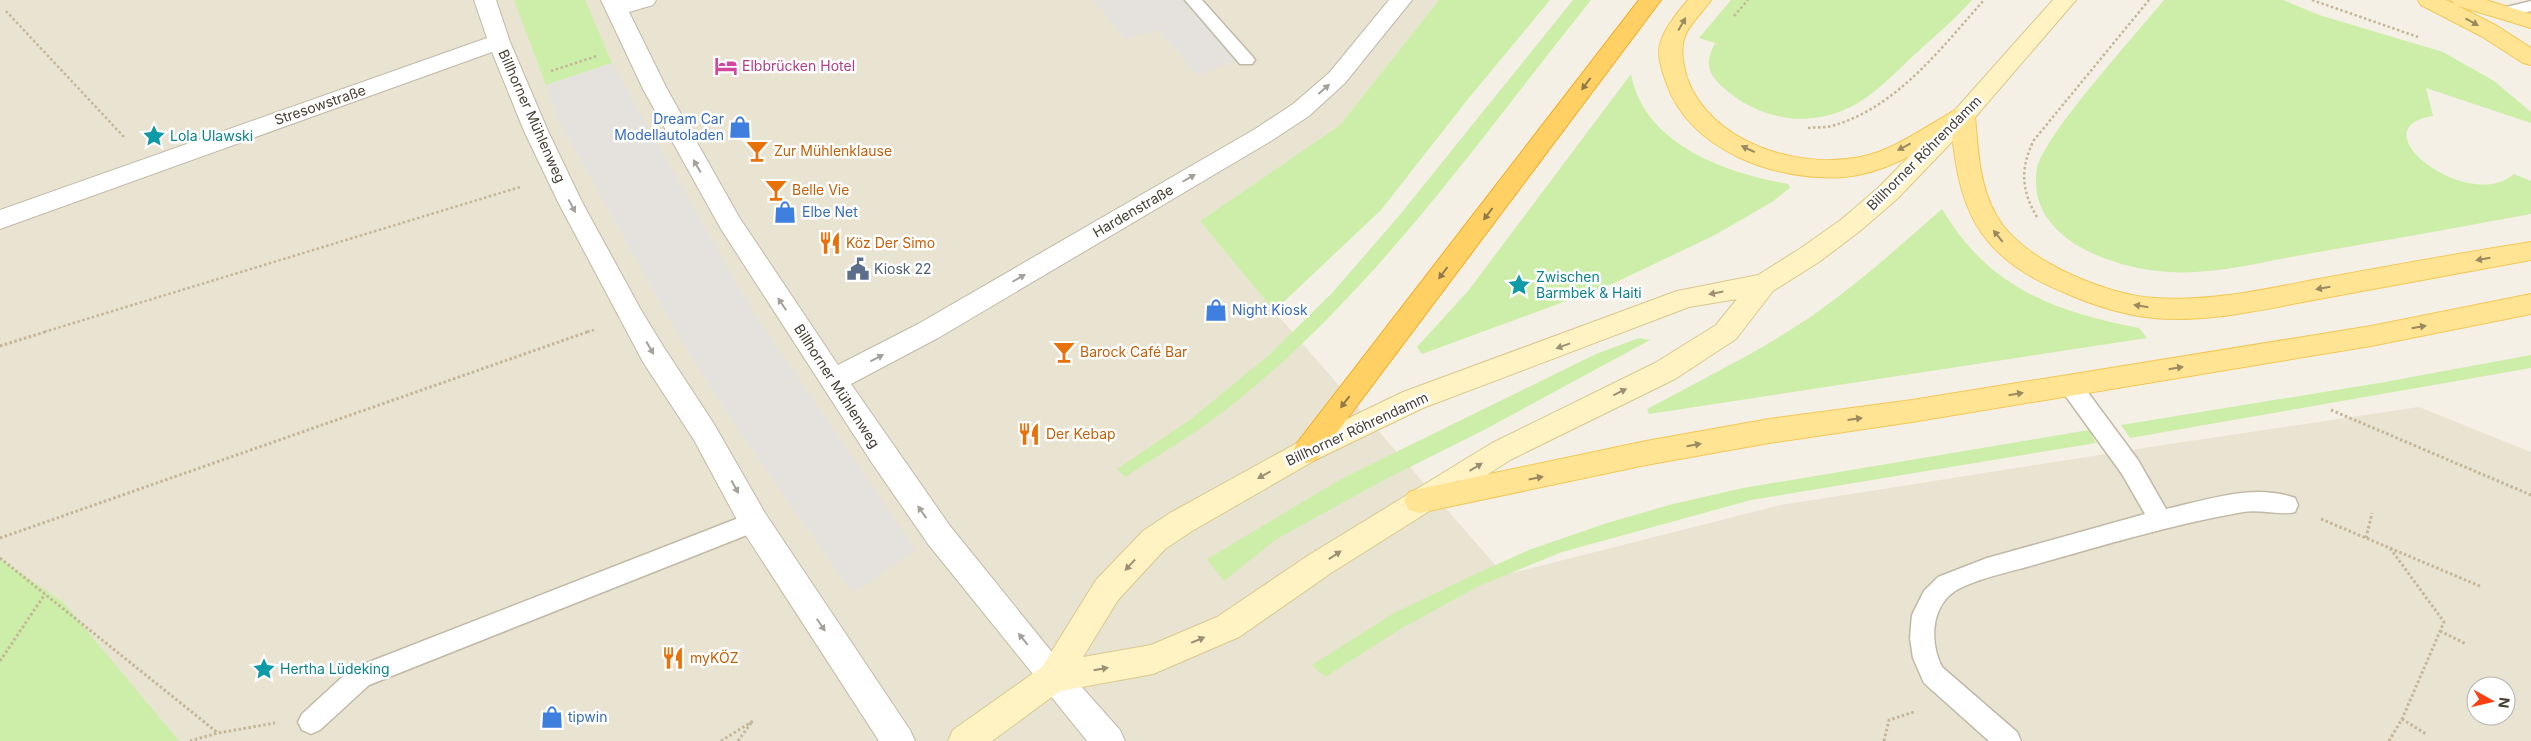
<svg xmlns="http://www.w3.org/2000/svg" width="2531" height="741" font-family="Inter,sans-serif">
<rect width="100%" height="100%" fill="#f4f0e5"/>
<!-- residential -->
<path fill="#e9e3d2" fill-rule="evenodd" d="M0,0h1439l-99,125 -140,96 74,90 230,264 277,-70 382,-60 256,-38 112,45v289h-2531zM2476,686h30v30h-30z"/>
<!-- green -->
<path fill="#cceea8" d="M514,0h71l27,63 -66,22z
M1439,0h111l-82,99 -87,111 -107,101 -74,-90 140,-96z
M1573,0h18c-110,137 -211,284 -348,396 -37,31 -78,55 -118,81l-8,-8 74,-50 78,-64 63,-62 66,-76z
M1731,0h241c-18,20 -38,37 -58,55 -18,17 -37,37 -58,49 -43,25 -95,17 -131,-15 -17,-15 -21,-25 -10,-46l-16,-5z
M2164,0h119l36,15 124,37 51,29 37,31v11l-105,-35 7,28c-78,12 36,98 81,58l17,7v33c-75,14 -150,27 -224,40 -45,8 -93,21 -138,18 -55,-3 -144,-33 -132,-103 5,-32 102,-138 127,-169z
M1631,74c13,71 95,99 157,110l2,4 -18,14 -59,34 -101,48 -190,70 -5,-7 51,-56z
M1942,209c47,79 111,102 197,119l8,10 -498,76 -2,-5c57,-31 116,-59 169,-96 44,-31 85,-68 126,-104z
M1639,338l11,2 -166,90 -102,51 -107,59 -51,41 -17,-22 134,-80 255,-125z
M2531,355v13l-401,70 -9,-13 264,-43z
M2089,430l7,13 -345,57 -189,52 -83,34 -77,42 -77,49 -13,-12 82,-52 77,-37 58,-26 75,-26 65,-19 74,-17z
M0,559l63,43 116,139h-179z"/>
<!-- parking -->
<path fill="#e5e2de" d="M1094,0h90l52,60 -38,16 -40,-47 -32,11z
M612,63l139,246 165,241 -62,42 -18,-22 -105,-152 -49,-77 -122,-218 -14,-38z"/>
<g fill="none" stroke-linecap="round" stroke-linejoin="round">
<defs>
<path id="lane" d="M1185,0h17l50,56 3,4 -3,4h-12z
M2531,1v10l-27,7 -6,-1 -3,-4 3,-4z
M2070,376l8,3 60,81 28,49c42,-9 87,-26 129,-11l3,7 -3,7c-12,4 -35,-3 -52,0 -70,12 -138,33 -206,52 -23,7 -63,15 -82,27 -25,17 -25,52 -13,76l75,65 4,9h-32l-65,-58 -11,-25 -3,-20 2,-23 12,-24 14,-14 49,-19 158,-44 -23,-40 -60,-83 -3,-6 3,-6z
M754,512l8,3 4,7 -4,7 -393,156 -49,45 -9,4 -9,-4 -4,-8 4,-8 49,-45z"/>
<path id="street" d="M474,0h22l14,42 38,89 34,71 59,108 22,36 51,78 51,89 145,217 5,11h-36l-136,-210 -49,-91 -51,-78 -85,-160 -34,-71 -32,-79 -492,177v-19l487,-172z
M601,0h55l-3,5 -24,7 38,77 72,128 99,148 80,-41 337,-195 38,-25 36,-31 60,-73h23l-67,83 -36,33 -38,25 -333,197 -87,46 99,142 114,141 56,63 5,11h-38l-159,-197 -56,-81 -151,-234 -78,-140z"/>
<path id="secondary" d="M2053,0h23l-105,122 -74,77 -37,32 -41,31 -46,29 -37,48 -61,40 -163,80 -181,114 -92,64 -86,37 -93,17 -68,50h-44l5,-11 89,-63 54,-87 47,-49 27,-18 127,-70 106,-51 274,-101 81,-16 43,-27 41,-29 37,-32 76,-77zM1737,299l-21,26 -61,38 -163,80 -183,112 -92,62 -66,28 -68,12 35,-57 47,-51 27,-18 125,-72 106,-51 266,-101z"/>
<path id="primary" d="M1688,0h23c-9,14 -26,27 -28,44 -2,12 1,23 4,34 23,64 110,92 173,79 33,-6 65,-30 95,-47l8,-2 8,2 4,6c3,33 4,69 21,99 25,45 109,80 159,83 55,4 110,-9 164,-19 71,-13 141,-26 212,-37v18c-71,13 -142,26 -212,39 -54,10 -111,24 -166,19 -28,-3 -57,-12 -83,-23 -84,-34 -110,-74 -118,-163 -33,20 -68,41 -107,45 -68,5 -156,-26 -179,-95 -4,-12 -10,-28 -5,-41 5,-15 17,-29 27,-41z
M2418,0h28l8,4 -3,-4h35l45,14v14l-73,-22 39,20 34,22v17l-8,-2 -42,-27 -60,-31z
M2531,294v20l-160,32 -459,76 -143,21 -123,22 -227,48 -10,-3 -5,-9 5,-9 10,-3 227,-48 123,-22 143,-19 459,-74z"/>
<path id="highway" d="M1639,0h22l-344,459 -10,4 -10,-4 -4,-8 4,-8z"/>
</defs>
<!-- lane casing -->
<use href="#lane" stroke="#c1b9a6" stroke-width="3"/>
<!-- street casing -->
<use href="#street" stroke="#c1b9a6" stroke-width="2"/>
<!-- secondary casing -->
<use href="#secondary" stroke="#d9c98f" stroke-width="2"/>
<!-- primary casing -->
<use href="#primary" stroke="#f2c856" stroke-width="2"/>
<!-- highway casing -->
<use href="#highway" stroke="#f0ac24" stroke-width="2"/>
<!-- path-far1 -->
<path stroke="#c4b696" stroke-width="2.5" stroke-dasharray="2.5 2.5" stroke-linecap="butt" d="M2312,0l106,37
M6,11l118,126
M1734,16l14,-16
M551,71l46,-15
M1808,128c9,-1 19,0 27,-3 63,-19 107,-78 149,-125
M2037,217c-16,-27 -17,-49 -3,-77l115,-140
M44,332l476,-145
M587,332l7,-2"/>
<!-- path -->
<path stroke="#c4b696" stroke-width="3" stroke-dasharray="2.5 2.5" stroke-linecap="butt" d="M0,346l48,-15
M2331,410l200,85
M2321,519l161,68
M0,538l590,-207
M2366,538l6,-25
M0,558l218,175
M2440,631l26,13
M0,661l45,-67
M2402,719l24,15
M190,741l28,-8 57,-10
M721,741l32,-20
M738,741l13,-18
M1884,741l5,-21 25,-8
M2389,741l13,-22 42,-97 -54,-74"/>
<!-- lane -->
<use href="#lane" fill="#fff" fill-rule="evenodd"/>
<!-- street -->
<use href="#street" fill="#fff" fill-rule="evenodd"/>
<!-- secondary -->
<use href="#secondary" fill="#fff3c4" fill-rule="evenodd"/>
<!-- primary -->
<use href="#primary" fill="#ffe493" fill-rule="evenodd"/>
<!-- highway -->
<use href="#highway" fill="#ffd165" fill-rule="evenodd"/>
</g>
<!-- one-way arrows -->
<defs><path id="oneway-solid" d="M-6-.8H1V-3.2L6.5 0L1 3.2V.8H-6Z" transform="scale(1.25)"/></defs>
<g fill="#9a8a5f">
<use href="#oneway-solid" transform="translate(2472 22) rotate(29)"/>
<use href="#oneway-solid" transform="translate(1682 24) rotate(-60)"/>
<use href="#oneway-solid" transform="translate(1904 147) rotate(152)"/>
<use href="#oneway-solid" transform="translate(1748 149) rotate(-155)"/>
<use href="#oneway-solid" transform="translate(1998 236) rotate(-129)"/>
<use href="#oneway-solid" transform="translate(2483 259) rotate(170)"/>
<use href="#oneway-solid" transform="translate(2323 288) rotate(170)"/>
<use href="#oneway-solid" transform="translate(2141 306) rotate(-171)"/>
<use href="#oneway-solid" transform="translate(2419 327) rotate(-10)"/>
<use href="#oneway-solid" transform="translate(2176 368) rotate(-9)"/>
<use href="#oneway-solid" transform="translate(2016 394) rotate(-9)"/>
<use href="#oneway-solid" transform="translate(1855 419) rotate(-8)"/>
<use href="#oneway-solid" transform="translate(1694 445) rotate(-10)"/>
<use href="#oneway-solid" transform="translate(1536 478) rotate(-11)"/>
</g>
<g fill="#917a48">
<use href="#oneway-solid" transform="translate(1586 84) rotate(127)"/>
<use href="#oneway-solid" transform="translate(1488 214) rotate(127)"/>
<use href="#oneway-solid" transform="translate(1443 273) rotate(127)"/>
<use href="#oneway-solid" transform="translate(1345 402) rotate(128)"/>
</g>
<g fill="#a4a09a">
<use href="#oneway-solid" transform="translate(1324 89) rotate(-41)"/>
<use href="#oneway-solid" transform="translate(697 166) rotate(-120)"/>
<use href="#oneway-solid" transform="translate(1189 178) rotate(-30)"/>
<use href="#oneway-solid" transform="translate(572 206) rotate(62)"/>
<use href="#oneway-solid" transform="translate(1019 278) rotate(-30)"/>
<use href="#oneway-solid" transform="translate(782 304) rotate(-124)"/>
<use href="#oneway-solid" transform="translate(650 348) rotate(60)"/>
<use href="#oneway-solid" transform="translate(877 358) rotate(-27)"/>
<use href="#oneway-solid" transform="translate(735 487) rotate(61)"/>
<use href="#oneway-solid" transform="translate(922 512) rotate(-125)"/>
<use href="#oneway-solid" transform="translate(821 625) rotate(56)"/>
<use href="#oneway-solid" transform="translate(1023 639) rotate(-129)"/>
</g>
<g fill="#9a9175">
<use href="#oneway-solid" transform="translate(1716 293) rotate(169)"/>
<use href="#oneway-solid" transform="translate(1563 346) rotate(160)"/>
<use href="#oneway-solid" transform="translate(1620 392) rotate(-26)"/>
<use href="#oneway-solid" transform="translate(1476 467) rotate(-31)"/>
<use href="#oneway-solid" transform="translate(1264 475) rotate(151)"/>
<use href="#oneway-solid" transform="translate(1335 555) rotate(-33)"/>
<use href="#oneway-solid" transform="translate(1130 565) rotate(133)"/>
<use href="#oneway-solid" transform="translate(1198 640) rotate(-23)"/>
<use href="#oneway-solid" transform="translate(1101 669) rotate(-10)"/>
</g>
<!-- icons -->
<defs>
<symbol id="hotel-bare" viewBox="-9 -9 18 18"><path d="M-6-4.5h1.5V1H6V5H4.5V3h-9V5H-6ZM-4 0a1.8 1.8 0 1 1 3.6 0ZM.5 0V-2.5h3Q6-2.5 6 0Z" fill="#d1479c" stroke="#fff" stroke-width="2.5" paint-order="stroke"/></symbol>
<symbol id="shop-bare" viewBox="-9 -9 18 18"><path d="M-5-2.5h2.3a2.7 3.5 0 0 1 5.4 0H5L5.5 6h-11ZM-1.5-2.5h3a1.5 2.3 0 0 0-3 0Z" fill="#3f7fe0" stroke="#fff" stroke-width="2.5" paint-order="stroke"/></symbol>
<symbol id="sight-bare" viewBox="-9 -9 18 18"><path d="M0-6L1.8-2.2L6-1.7L2.9 1.2L3.7 5.4L0 3.3L-3.7 5.4L-2.9 1.2L-6-1.7L-1.8-2.2Z" fill="#0f9aa8" stroke="#fff" stroke-width="2.5" paint-order="stroke"/></symbol>
<symbol id="bar-bare" viewBox="-9 -9 18 18"><path d="M-6-5H6L.8 .8V4.5H3.5V6h-7V4.5H-.8V.8Z" fill="#e8710a" stroke="#fff" stroke-width="2.5" paint-order="stroke"/></symbol>
<symbol id="restaurant-bare" viewBox="-9 -9 18 18"><path d="M-5-6h1v4h1v-4h1v4h1v-4h1v5L-1.5 .5V6h-2V.5L-5-1ZM5-6V6H3V1.5H1.5Q1.5-4 5-6Z" fill="#e8710a" stroke="#fff" stroke-width="2.5" paint-order="stroke"/></symbol>
<symbol id="civic-bare" viewBox="-9 -9 18 18"><path d="M-.6-6.5H3V-4.5H.6V-3L4-1V1h2V6H-6V1h2V-1L-.6-3ZM-1.2 2.5V6h2.4V2.5Z" fill="#5c6f8a" stroke="#fff" stroke-width="2.5" paint-order="stroke"/></symbol>
</defs>
<g fill-rule="evenodd">
<use href="#hotel-bare" x="710" y="50" width="32" height="32"/>
<use href="#shop-bare" x="724" y="111" width="32" height="32"/>
<use href="#sight-bare" x="138" y="120" width="32" height="32"/>
<use href="#bar-bare" x="741" y="135" width="32" height="32"/>
<use href="#bar-bare" x="760" y="174" width="32" height="32"/>
<use href="#shop-bare" x="769" y="196" width="32" height="32"/>
<use href="#restaurant-bare" x="814" y="227" width="32" height="32"/>
<use href="#civic-bare" x="842" y="253" width="32" height="32"/>
<use href="#sight-bare" x="1503" y="269" width="32" height="32"/>
<use href="#shop-bare" x="1200" y="294" width="32" height="32"/>
<use href="#bar-bare" x="1048" y="336" width="32" height="32"/>
<use href="#restaurant-bare" x="1013" y="418" width="32" height="32"/>
<use href="#restaurant-bare" x="657" y="642" width="32" height="32"/>
<use href="#sight-bare" x="248" y="653" width="32" height="32"/>
<use href="#shop-bare" x="536" y="701" width="32" height="32"/>
</g>
<g text-anchor="middle" stroke-width="5" stroke-linejoin="round" paint-order="stroke">
<!-- hotel labels -->
<g font-size="14" fill="#b23c85" stroke="#fff" text-anchor="start">
<text x="742" y="71">Elbbrücken Hotel</text>
</g>
<!-- street labels -->
<g font-size="14" fill="#484034" stroke="#fff">
<text transform="translate(320 105) rotate(-19)" y="5">Stresowstraße</text>
<text transform="translate(532 116) rotate(66)" y="5">Billhorner Mühlenweg</text>
<text transform="translate(1924 153) rotate(-45)" y="5">Billhorner Röhrendamm</text>
<text transform="translate(1133 211) rotate(-30)" y="5">Hardenstraße</text>
<text transform="translate(837 386) rotate(57)" y="5">Billhorner Mühlenweg</text>
<text transform="translate(1357 429) rotate(-25)" y="5">Billhorner Röhrendamm</text>
</g>
<!-- shop labels -->
<g font-size="14" fill="#366cbe" stroke="#fff" text-anchor="start">
<text x="724" y="124" text-anchor="end">Dream Car<tspan x="724" dy="16">Modellautoladen</tspan></text>
<text x="802" y="217">Elbe Net</text>
<text x="1232" y="315">Night Kiosk</text>
<text x="568" y="722">tipwin</text>
</g>
<!-- culture labels -->
<g font-size="14" fill="#0d838f" stroke="#fff" text-anchor="start">
<text x="170" y="141">Lola Ulawski</text>
<text x="1536" y="282">Zwischen<tspan x="1536" dy="16">Barmbek &amp; Haiti</tspan></text>
<text x="280" y="674">Hertha Lüdeking</text>
</g>
<!-- food labels -->
<g font-size="14" fill="#c56008" stroke="#fff" text-anchor="start">
<text x="774" y="156">Zur Mühlenklause</text>
<text x="792" y="195">Belle Vie</text>
<text x="846" y="248">Köz Der Simo</text>
<text x="1080" y="357">Barock Café Bar</text>
<text x="1046" y="439">Der Kebap</text>
<text x="690" y="663">myKÖZ</text>
</g>
<!-- service labels -->
<g font-size="14" fill="#4e5e75" stroke="#fff" text-anchor="start">
<text x="874" y="274">Kiosk 22</text>
</g>
</g>
<!-- north arrow -->
<g transform="translate(2491 701) rotate(98)"><circle r="24" fill="#ffffff" stroke="#b6b3ae"/>
<path d="M0-4L9 19L0 12L-9 19Z" fill="#ff3e11"/>
<text y="-8" font-size="14" font-weight="bold" text-anchor="middle" fill="#484034">N</text>
</g>
</svg>
